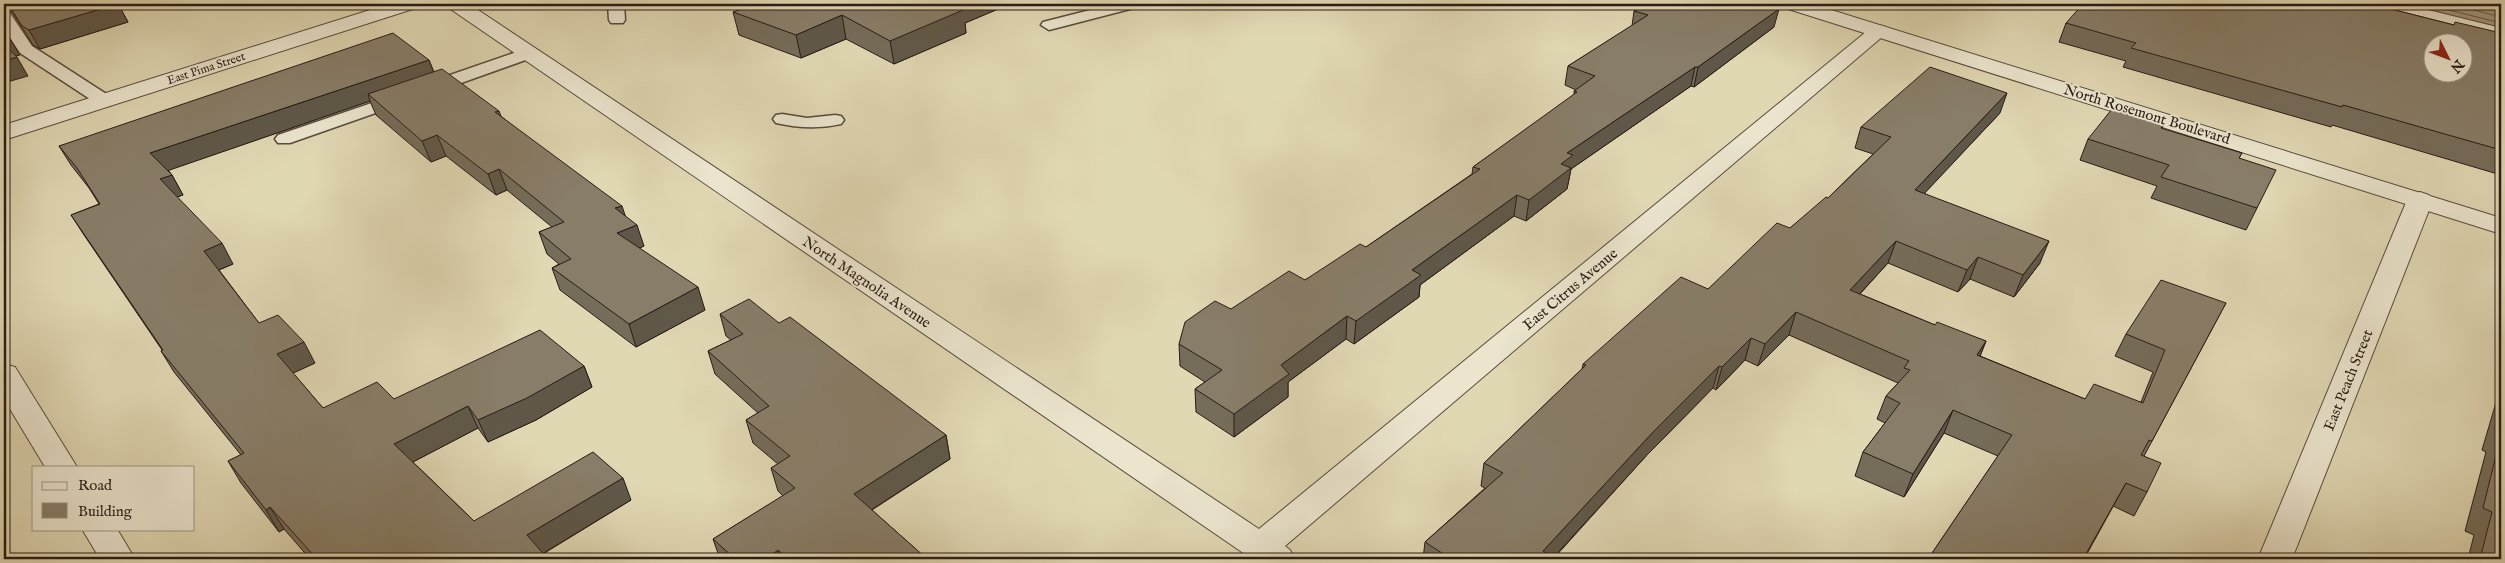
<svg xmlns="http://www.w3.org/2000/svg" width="2505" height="563" font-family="'IM FELL English',serif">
<rect width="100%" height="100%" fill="#e0d7b3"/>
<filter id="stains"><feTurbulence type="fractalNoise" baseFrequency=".004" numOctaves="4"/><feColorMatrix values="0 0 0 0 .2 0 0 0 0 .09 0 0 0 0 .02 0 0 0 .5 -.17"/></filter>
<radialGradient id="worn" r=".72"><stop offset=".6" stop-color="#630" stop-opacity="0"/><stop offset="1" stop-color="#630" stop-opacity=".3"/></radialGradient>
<!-- water -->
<path fill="#a1977e" stroke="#716654" d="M2405,4h96v24z"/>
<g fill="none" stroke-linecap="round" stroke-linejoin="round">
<!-- shore -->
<path stroke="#645a4a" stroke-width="1" d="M2425,4l76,19
M2450,4l51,13"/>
<defs>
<path id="service" d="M608,4h16l1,16 -2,3h-12l-2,-3z
M1114,4h26l-2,3 -89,23 -8,-5 2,-3z
M4,11l6,2 22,33 79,51 3,4 -3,4h-12l-79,-52 -16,-25z
M528,48l6,1 2,4 -2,4 -98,35h-12l-3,-4 3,-4z
M401,93l6,1 3,4 -3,4 -117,41h-12l-3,-4 3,-4z
M782,114l25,4 28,-3 6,1 3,4 -3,4c-22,5 -43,4 -65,-1l-3,-4 3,-4z"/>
<path id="minor" d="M446,4h23l790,525 613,-502 7,-2 7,2 3,4 -604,515 5,4 5,9h-43l-803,-551z
M2370,4h34l97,24v12l-128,-32z
M2420,192l9,3 4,5 -141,359h-34l149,-359 4,-5z
M4,364l11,3 62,100h-32l-41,-68z
M82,529h35l18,30h-35z"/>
<path id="tertiary" d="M389,4h30l-3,4 -412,132v-15z
M1782,4h30l689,214v16l-716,-226z"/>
</defs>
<!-- service casing -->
<use href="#service" stroke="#564b3d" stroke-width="3"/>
<!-- minor casing -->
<use href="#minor" stroke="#564b3d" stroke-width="2"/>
<!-- tertiary casing -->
<use href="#tertiary" stroke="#564b3d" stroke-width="2"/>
<!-- service -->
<use href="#service" fill="#ebe5ce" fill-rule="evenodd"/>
<!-- minor -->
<use href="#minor" fill="#ebe5ce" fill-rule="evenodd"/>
<!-- tertiary -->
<use href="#tertiary" fill="#ebe5ce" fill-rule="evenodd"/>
</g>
<!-- wall -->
<path fill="#756c59" stroke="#281c16" d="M4,4h114l10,18 -88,27 -7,-4 -21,-33 -8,-2z
M757,4h253l-45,19 1,10 -72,31 -48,-25 -45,19 -62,-23 -6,-23z
M2379,6l75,19 47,8v142l-169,-50 -1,2 -208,-60 3,-6 -67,-19 7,-19z
M1634,11l140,16 -80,60 -3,-1 -120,83 -4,20 -41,32 -12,-5 -94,69 -1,12 -65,47 -8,-5 -58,43v15l-54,40 -38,-25 -1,-23 10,-7 -25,-16 -1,-22 52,-35 74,-29 61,-33 106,-73 1,-7 101,-72v-4l2,-1 -11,-5 3,-19 64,-40z
M429,60l5,12 68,45 123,99 19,30 -5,2 66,62 -69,37 -76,-57 -8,-22 7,-4 -12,-10 -8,-22 13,-5 -45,-37 -11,5 -50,-39 -15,6 -55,-47 -6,-14 -202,69 4,5 11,20 -6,2 56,67 -14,6 40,53 56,40 -22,10 30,35 71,-9 190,-33 8,21 -56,33 -48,22 -10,-14 -65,34 61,59 157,-21 -88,54 5,5h-238l-26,-30 -5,3 -38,-49 -13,-22 13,-6 -67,-83 -13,-21 1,-1 -78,-115 -13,-20 28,-11 -10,-16 -18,-23 -12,-19z
M2000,113l-76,80 116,70 -26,34 -44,-18 -12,13 -70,-29 -28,31 75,31 51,16 -6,15 105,43 56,3 12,-30 -38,-16 11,-22 100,-31 -82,153 3,36 -13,24 -21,-10 -29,53h-156l70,-103 -54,-23 -40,64 -49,-21 8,-24 22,-29 -8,-4 9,-23 12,-13 -109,-48 -31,31 -13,-6 -29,30 -3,-2 -66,67 -93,103 2,1h-133l2,-17 60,-54 -4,-2 3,-23 98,-94 1,-5 125,-75 82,-61 38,-30 45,-44 -18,-6 6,-21z
M2164,124l-2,5 80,24 -3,5 18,50 -11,22 -95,-32 6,-12 -77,-26 8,-21z
M720,314l59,9 167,112 4,24 -78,51 55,49h-207l-7,-20 70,-43 -5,-5 -7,-23 7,-4 -25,-21 -7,-23 12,-7 -43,-39 -7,-23 23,-11 -5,-4z
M2501,392v167h-33l6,-24 -9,-4 21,-79 -4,-2 15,-51z"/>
<!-- shaded-wall -->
<path fill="#5f5849" stroke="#281c16" d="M118,4l10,18 -88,27 -11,-19z
M953,4h57l-45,19 1,10 -72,31 -4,-23z
M1779,9l-5,18 -80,60 4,-20z
M842,15l4,24 -45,19 -5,-23z
M8,36l12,19 -12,3 -4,-7v-13z
M17,57l11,19 -24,7v-22z
M429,60l7,18 -68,16 2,7 -209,72 -11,-20z
M1695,67l-4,19 -120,83 -4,20 -41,32 3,-21 32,-36 6,-11z
M2007,93l-7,20 -92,98 7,-21z
M499,111l8,20 -12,-19z
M437,135l9,21 -15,6 -9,-21z
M499,169l8,21 -11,5 -8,-21z
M172,175l11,20 -12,4 -11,-20z
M1517,195l-3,21 -94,69 -1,12 -65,47 2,-23 56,-51z
M622,206l7,21 -14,-19z
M637,225l7,21 -19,9 -8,-22z
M1896,241l-8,22 -45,49 7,-22z
M2049,241l-9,22 -26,34 9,-22z
M222,243l11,21 -17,7 -12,-20z
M1978,257l-8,22 -12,13 9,-22z
M698,287l7,23 -69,37 -7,-23z
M1796,312l-7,23 -31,31 7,-22z
M1347,316l-1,23 -58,43v15l-54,40v-23l47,-49z
M1751,338l-6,22 -29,30 6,-23z
M1986,341l-9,23v-9z
M304,342l11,21 -26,12 -12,-21z
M584,366l8,21 -56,33 -48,22 -10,-22z
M1719,366l-6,22 -66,67 -95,104 -9,-8 110,-119z
M468,406l10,22 -73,38 -11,-22z
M1953,410l-9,23 -40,64 9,-23z
M946,435l4,24 -90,58 -6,-23z
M623,478l8,22 -94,57 -10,-22z
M2126,483l-42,76h-1z
M270,507l14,22 -5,3 -13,-22z
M778,550l3,9h-15z"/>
<!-- building -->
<path fill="#887d68" stroke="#281c16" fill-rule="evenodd" d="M8,4h110l-89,26 -7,-4z
M757,4h196l-2,1 12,5 -73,31 -48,-26 -46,20 -63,-23z
M1646,4h118l15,5 -81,58h-3l-128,86 6,2 -12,9 10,4 -42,32 -12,-5 -105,75 9,5 -65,46 -9,-5 -66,49 8,9 -55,40 -39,-25 27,-19 -43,-26 6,-22 30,-21 16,8 58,-38 16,9 55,-36 6,3 114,-78 -7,-2 104,-75 -3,-1 21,-15 -27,-10 80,-51 -14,-4z
M2083,4h297l-1,2 75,19 1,-3 46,11v117l-158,-45 -1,2 -211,-59 5,-5 -70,-20zM2432,42h30v30h-30z
M4,29l4,7 -4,2z
M393,33l36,27 -279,93 22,22 -12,4 62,64 -18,8 55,72 19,-8 26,27 -27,12 46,54 54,-26 17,17 146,-69 44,36 -57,32 -49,22 -10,-14 -74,38 80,77 119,-69 30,26 -96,57 21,24h-231l-47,-52 -4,3 -38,-49 16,-8 -83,-102 2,-1 -92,-135 29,-11 -23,-36 -18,-22z
M4,45l13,12 -13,4z
M1930,67l77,26 -92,97 134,51 -26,34 -45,-18 -11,13 -71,-29 -46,49 85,35 2,-3 49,19 -9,14 108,44 9,-15 49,19 22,-53 -39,-16 35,-54 65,23 -74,138 -3,-1 -8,15 20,8 -14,29 -21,-9 -43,76h-155l84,-124 -59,-25 -40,64 -50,-22 37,-49 -14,-7 24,-26 -6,-2 5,-7 -113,-49 -31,32 -14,-6 -29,29 -3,-1 -66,66 -110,119 13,8h-105l-26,-17 78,-69 -19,-10 102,-98 -3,-1 98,-87 27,12 69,-66 13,5 36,-31 2,1 63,-61 -30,-10z
M442,69l57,42 -4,1 127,94 -7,2 22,17 -20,8 81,54 -69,37 -77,-56 19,-9 -32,-27 25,-10 -65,-53 -11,5 -51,-39 -15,6 -54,-47z
M2112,109l52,15 -3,4 81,25 -3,5 37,12 -19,38 -96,-31 8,-12 -81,-26z
M749,299l30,24 11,-6 156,118 -92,59 73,65h-139l-10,-9 -12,9h-31l-22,-20 82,-51 -24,-20 19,-12 -44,-36 23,-14 -61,-55 35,-17 -23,-20z
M2501,435v124h-21l12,-47 -9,-4z"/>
<g text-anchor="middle" stroke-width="4" stroke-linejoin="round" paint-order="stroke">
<!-- far-street labels -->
<g font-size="12" fill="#281c16" stroke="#ebe5ce">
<text transform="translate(206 68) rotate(-18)" y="4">East Pima Street</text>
</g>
<!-- street labels -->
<g font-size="15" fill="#281c16" stroke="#ebe5ce">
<text transform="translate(2147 114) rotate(17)" y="5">North Rosemont Boulevard</text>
<text transform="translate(867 282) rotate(34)" y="5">North Magnolia Avenue</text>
<text transform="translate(1570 289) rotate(-40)" y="5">East Citrus Avenue</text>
<text transform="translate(2348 380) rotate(-68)" y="5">East Peach Street</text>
</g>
</g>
<!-- margin -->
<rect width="2505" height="563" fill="none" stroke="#e0d7b3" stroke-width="20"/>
<rect x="5" y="5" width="2495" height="553" fill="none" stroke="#281c16" stroke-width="2.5"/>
<rect x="10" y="10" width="2485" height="543" fill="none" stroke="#281c16"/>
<!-- legend -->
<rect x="32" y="466" width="162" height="65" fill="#ebe5ce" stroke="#9d9584"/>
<rect x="42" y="482" width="25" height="8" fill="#ebe5ce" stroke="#9d9584"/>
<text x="78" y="490" font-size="15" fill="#281c16">Road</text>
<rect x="42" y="503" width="25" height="15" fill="#887d68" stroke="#9d9584"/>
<text x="78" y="516" font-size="15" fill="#281c16">Building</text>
<!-- north arrow -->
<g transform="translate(2448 58) rotate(132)"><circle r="24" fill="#ebe5ce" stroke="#9d9584"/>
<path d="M0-4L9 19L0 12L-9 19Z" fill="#8f2418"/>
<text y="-8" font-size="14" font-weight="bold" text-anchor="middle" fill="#281c16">N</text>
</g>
<rect width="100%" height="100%" filter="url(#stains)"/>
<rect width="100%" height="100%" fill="url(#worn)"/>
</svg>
